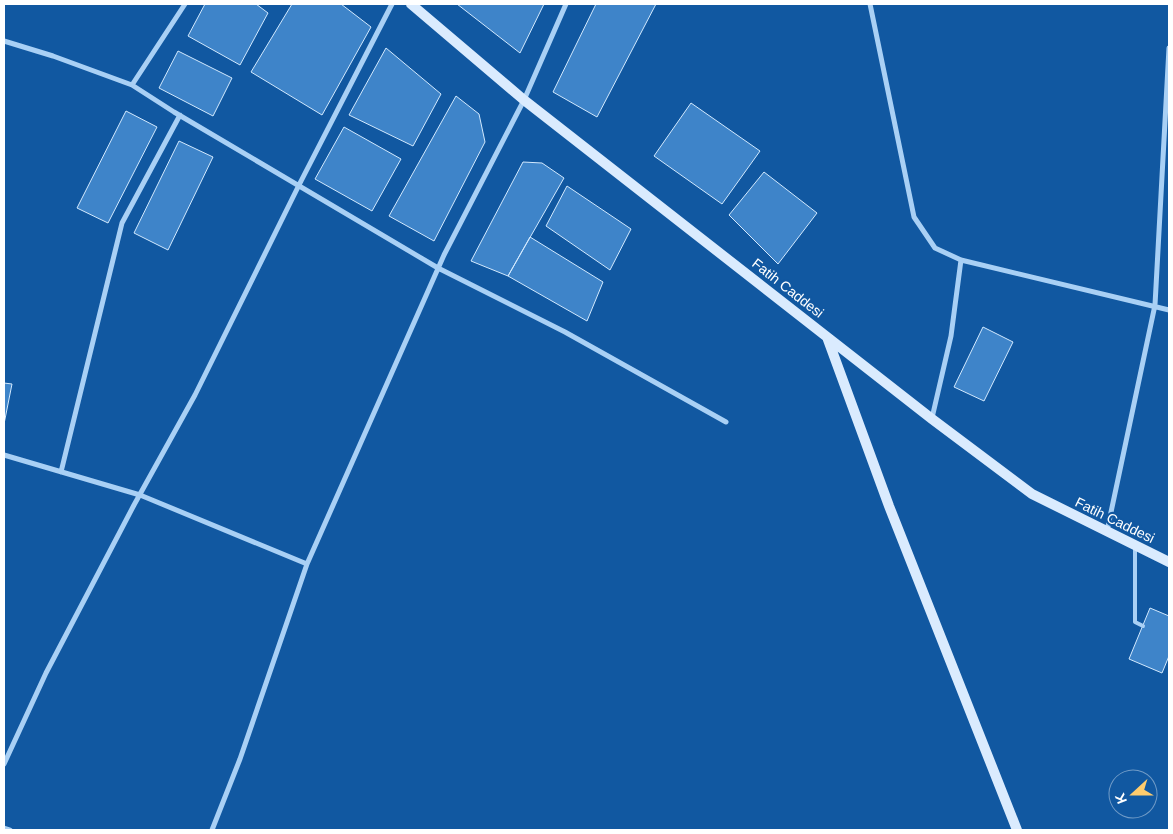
<svg xmlns="http://www.w3.org/2000/svg" width="1173" height="834" font-family="Arial,sans-serif">
<rect width="100%" height="100%" fill="#1158a1"/>
<!-- building -->
<path fill="#3e84c9" stroke="#d2e9fe" d="M205,4h51l12,9 -28,52 -52,-29z
M292,4h49l30,23 -49,88 -71,-43z
M457,4h87l-24,49z
M596,4h60l-59,113 -44,-25z
M386,48l55,46 -28,52 -64,-31z
M178,51l54,27 -19,38 -54,-28z
M456,96l23,18 6,28 -51,99 -45,-25z
M691,103l69,48 -38,53 -68,-48z
M126,111l31,16 -49,96 -31,-15z
M344,127l57,32 -29,52 -57,-32z
M179,141l34,16 -45,93 -34,-17z
M523,162l19,1 22,15 -56,98 -37,-15z
M764,172l53,41 -39,51 -49,-49z
M567,186l64,43 -21,41 -64,-44z
M530,237l73,45 -16,39 -79,-45z
M983,327l30,15 -29,59 -30,-14z
M4,383l8,1 -8,40z
M1150,608l19,8v40l-7,17 -33,-14z"/>
<g fill="none" stroke-linecap="round" stroke-linejoin="round">
<!-- lane -->
<path stroke="#a9d0f5" stroke-width="4" d="M1135,547v75l8,4"/>
<!-- street -->
<path stroke="#a9d0f5" stroke-width="5" d="M870,4l44,213 21,31 26,12 208,50
M4,41l49,15 79,29 42,27 264,156 127,64 161,90
M132,85l53,-81
M932,418l19,-82 10,-76
M4,455l136,40 167,69
M61,472l61,-249 58,-108
M1107,531l48,-226 14,-257
M4,764l42,-91 88,-168 61,-110 104,-210 93,-181
M4,828l6,2
M212,830l28,-71 67,-195 137,-309 80,-155 42,-96"/>
<!-- secondary -->
<path stroke="#daebfe" stroke-width="10" d="M411,4l113,96 408,319 100,75 137,68
M827,337l62,169 128,324"/>
</g>
<g text-anchor="middle" stroke-width="4.5" stroke-linejoin="round" paint-order="stroke">
<!-- street labels -->
<g font-size="14" fill="#fff" stroke="#1158a1">
<text transform="translate(788 288) rotate(38)" y="5">Fatih Caddesi</text>
<text transform="translate(1115 520) rotate(26)" y="5">Fatih Caddesi</text>
</g>
</g>
<!-- border -->
<rect width="1173" height="834" fill="none" stroke="#ffffff" stroke-width="10"/>
<!-- north arrow -->
<g transform="translate(1133 794) rotate(249)"><circle r="24" fill="#1158a1" stroke="#709bc7"/>
<path d="M0-4L9 19L0 12L-9 19Z" fill="#ffcc6d"/>
<text y="-8" font-size="14" font-weight="bold" text-anchor="middle" fill="#ffffff">K</text>
</g>
</svg>
